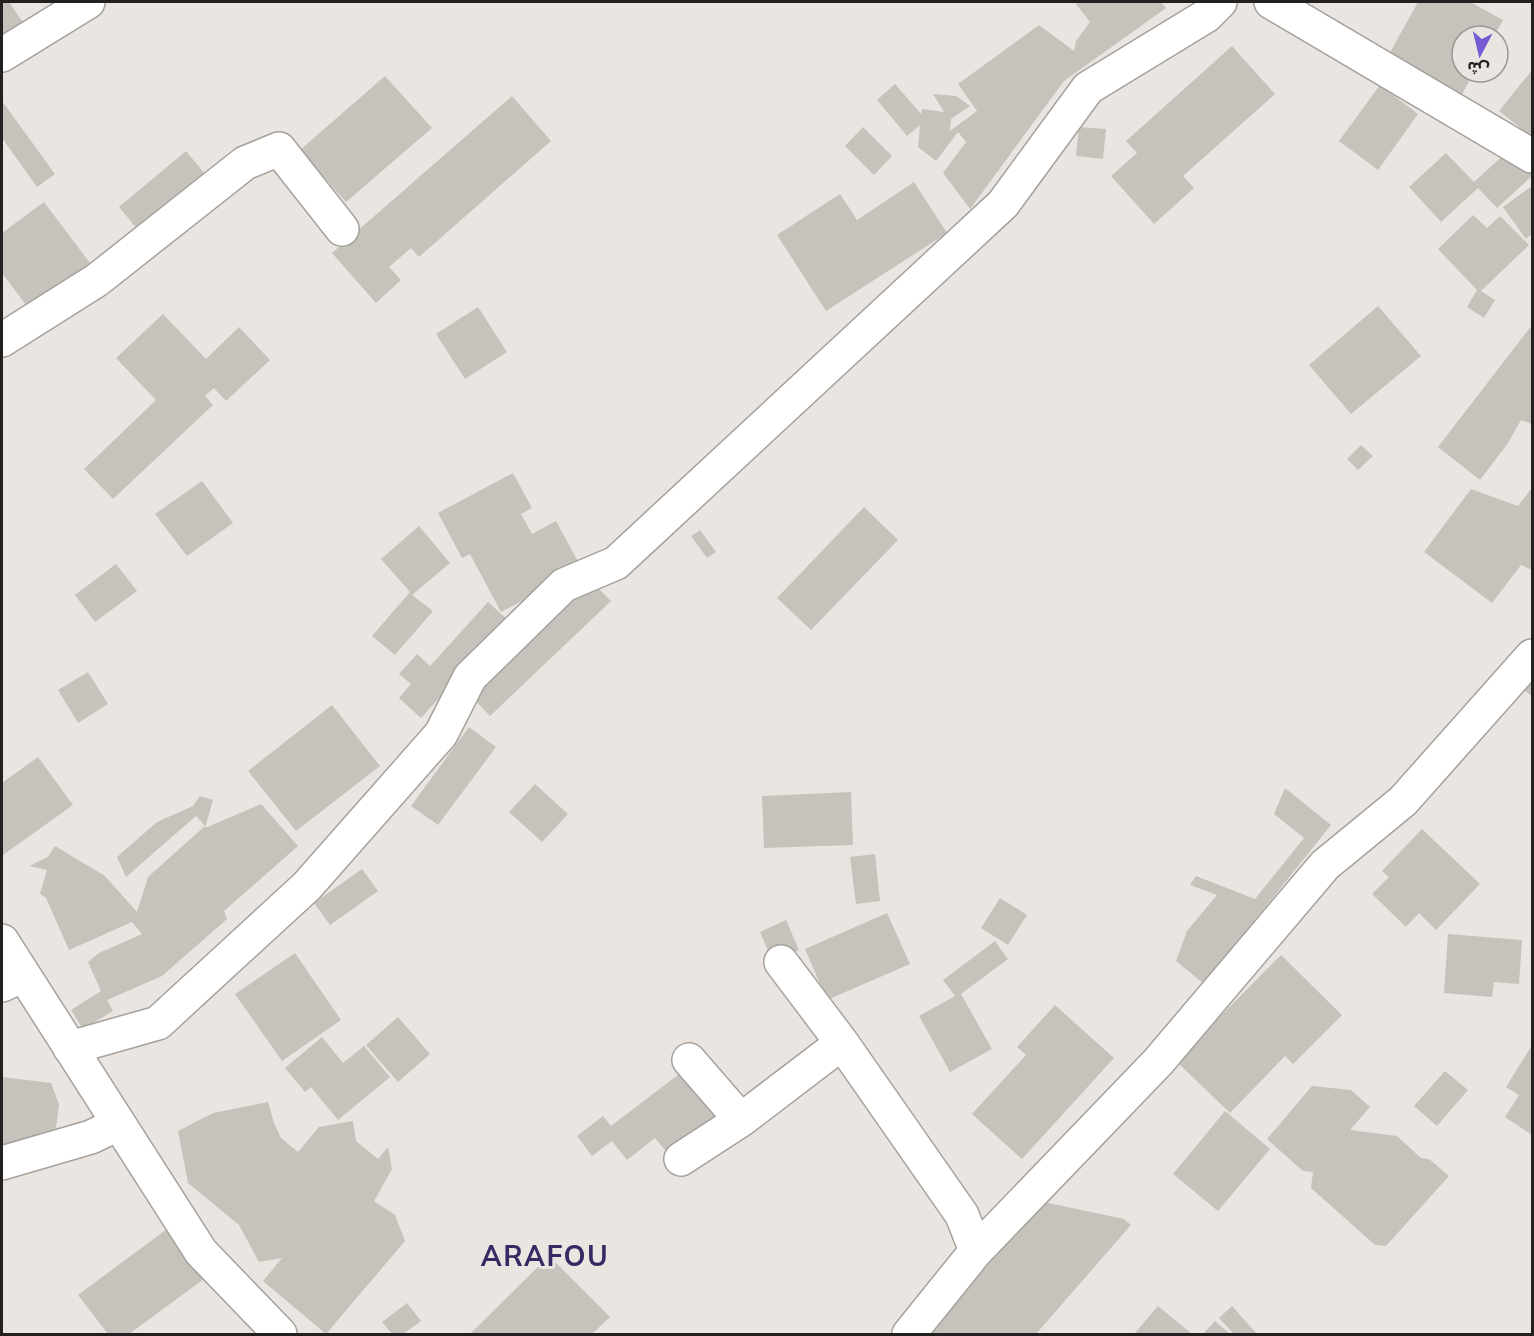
<svg xmlns="http://www.w3.org/2000/svg" width="1534" height="1336" font-family="Mulish,'Noto Sans Arabic',sans-serif">
<rect width="100%" height="100%" fill="#eae5e0"/>
<!-- building -->
<path fill="#c6c2bc" d="M2,2h7l15,22 -22,16z
M1080,2h81l5,6 -102,73 -94,128 -27,-36 23,-31 -8,-10 -22,29 -18,-14 2,-22 -13,11 -30,-36 18,-16 26,30 1,-5 22,3 -11,-18 23,2 14,10 -19,13 -1,12 27,-20 -19,-27 81,-59 35,26 2,-10 14,-19 -14,-18z
M1418,2h52l33,18 -9,16h-32v36h12l-14,26 -73,-40z
M1232,46l43,48 -92,82 11,12 -40,36 -43,-48 26,-23 -11,-12z
M1532,70v67l-33,-26z
M385,76l47,52 -86,74 -46,-52z
M1380,85l38,29 -40,56 -39,-29z
M512,96l39,45 -132,116 -8,-9 -22,19 12,13 -25,23 -44,-50z
M2,101l53,73 -18,13 -35,-49z
M863,127l29,29 -18,19 -29,-29z
M1079,127l27,2 -3,30 -27,-3z
M186,151l19,23 -67,56 -19,-23z
M1508,151l24,25 -35,32 -19,-20 -37,34 -32,-35 37,-34 28,29z
M914,182l33,51 -121,78 -49,-76 63,-41 17,26z
M1532,186v48l-6,5 -23,-32z
M44,202l46,61 -61,46 -27,-36v-40z
M1473,215l14,13 13,-12 29,29 -48,46 14,9 -11,18 -17,-11 10,-17 -39,-41z
M1378,306l43,50 -70,58 -42,-49z
M478,307l29,45 -42,27 -29,-45z
M163,314l43,45 33,-32 31,33 -44,41 -12,-13 -9,8 8,9 -100,94 -29,-30 72,-69 -40,-42z
M1532,325v99l-11,-4 -13,23 -28,37 -42,-33z
M1361,445l12,11 -15,14 -11,-11z
M513,473l19,35 -11,6 11,20 24,-13 26,48 -81,43 -31,-58 -8,4 -24,-45z
M202,481l31,42 -46,33 -32,-42z
M1532,488v82l-11,-5 -29,38 -68,-51 47,-63 47,17z
M864,507l34,33 -87,90 -34,-32z
M419,526l31,37 -38,32 21,16 -38,44 -23,-19 38,-44 -29,-33z
M700,530l16,22 -9,6 -16,-22z
M116,564l21,27 -42,31 -20,-27z
M587,577l24,24 -121,115 -23,-24z
M488,602l21,19 -88,97 -22,-20 12,-14 -12,-10 18,-20 13,12z
M1532,668v28l-14,-10z
M88,672l20,32 -30,19 -20,-33z
M332,705l48,61 -84,65 -48,-60z
M469,727l27,20 -58,78 -27,-19z
M38,757l35,48 -70,50 -1,-72z
M535,784l33,30 -26,28 -33,-30z
M1285,788l46,37 -127,159 -28,-23 11,-30 30,-36 -27,-10 6,-9 59,23 49,-61 -30,-24z
M851,792l2,53 -89,3 -2,-52z
M200,796l13,4 -8,28 56,-24 37,42 -74,65 3,8 -65,57 -55,24 6,11 -30,18 -12,-19 30,-19 -13,-29 11,-9 43,-19 -10,-12 -63,28 -23,-52 -6,-4 7,-24 -18,-4 19,-9 7,-11 50,30 32,36 11,-35 57,-51 -9,-10 -70,61 -9,-20 40,-35 36,-16z
M1422,829l58,55 -44,46 -17,-17 -13,14 -34,-33 17,-17 -7,-6z
M875,854l5,47 -24,3 -6,-47z
M362,869l16,22 -48,34 -16,-22z
M1000,898l27,17 -19,30 -27,-17z
M887,913l23,51 -83,36 -22,-51z
M786,920l13,30 -26,12 -13,-30z
M1448,934l74,6 -3,44 -25,-2 -2,15 -48,-4z
M995,941l13,18 -47,35 31,55 -42,23 -31,-56 36,-20 -12,-16z
M295,953l46,67 -59,41 -47,-67z
M1281,955l61,60 -49,49 -8,-8 -55,57 -54,-52z
M1055,1005l59,53 -92,101 -50,-45 54,-59 -9,-8z
M398,1017l32,37 -32,28 -32,-37z
M322,1037l21,26 21,-17 26,31 -52,43 -27,-33 -6,5 -20,-24z
M1532,1045v90l-27,-18 14,-22 -13,-8z
M691,1065l36,46 -58,44 -14,-17 -28,22 -15,-19 -20,15 -15,-20 26,-20 8,10z
M1445,1071l23,19 -31,36 -23,-20z
M2,1077l49,6 8,21 -3,24 -54,19z
M1312,1086l39,4 19,17 -20,23 47,6 24,22 8,1 20,17 -63,70 -11,-1 -64,-57 2,-16 -10,-1 -36,-32z
M268,1102l6,21 7,15 17,14 21,-25 34,-6 3,20 22,18 10,-12 4,22 -18,32 21,14 10,26 -79,93 -63,-53 19,-23 -23,4 -20,-37 -51,-42 -10,-52 35,-18z
M1225,1111l45,38 -52,62 -45,-37z
M1039,1201l85,18 7,6 -95,109h-112z
M167,1229l37,50 -75,55h-21l-30,-39z
M549,1256l61,61 -18,17h-122z
M407,1303l14,18 -18,13h-11l-10,-12z
M1158,1306l34,28h-58z
M1232,1306l25,28h-23l-15,-16z
M1215,1321l15,13h-27z"/>
<g fill="none" stroke-linecap="round" stroke-linejoin="round">
<defs>
<path id="street" d="M1271,2l261,154
M2,55l86,-53
M2,340l95,-60 148,-117 34,-14 63,80
M781,962l61,81 120,172 14,36
M2,985l21,-10
M70,1048l88,-25 149,-137 134,-152 29,-57 94,-92 52,-22 387,-359 85,-116 118,-72 14,-14
M689,1060l52,60
M681,1159l60,-39 101,-77
M2,1163l89,-26 27,-13
M909,1334l67,-83 182,-189 167,-197 78,-64 129,-145"/>
<path id="secondary" d="M2,941l199,311 79,82"/>
</defs>
<!-- street casing -->
<use href="#street" stroke="#a6a19c" stroke-width="36"/>
<!-- secondary casing -->
<use href="#secondary" stroke="#a6a19c" stroke-width="36"/>
<!-- street -->
<use href="#street" stroke="#fff" stroke-width="33"/>
<!-- secondary -->
<use href="#secondary" stroke="#fff" stroke-width="33"/>
</g>
<g text-anchor="middle" stroke-width="6" stroke-linejoin="round" paint-order="stroke">
<!-- district labels -->
<g font-size="28" font-weight="bold" letter-spacing="1.5" fill="#362964" stroke="#eae5e0">
<text x="545" y="1266">ARAFOU</text>
</g>
</g>
<!-- border -->
<rect width="1534" height="1336" fill="none" stroke="#23211f" stroke-width="6"/>
<!-- north arrow -->
<g transform="translate(1480 54) rotate(187)"><circle r="28" fill="#eae5e0" stroke="#9a9793" stroke-width="1.5"/>
<path d="M0-4.5L10 22L0 15L-10 22Z" fill="#775bd5"/>
<text y="-9" font-size="16" font-weight="bold" text-anchor="middle" fill="#23211f">ش</text>
</g>
</svg>
